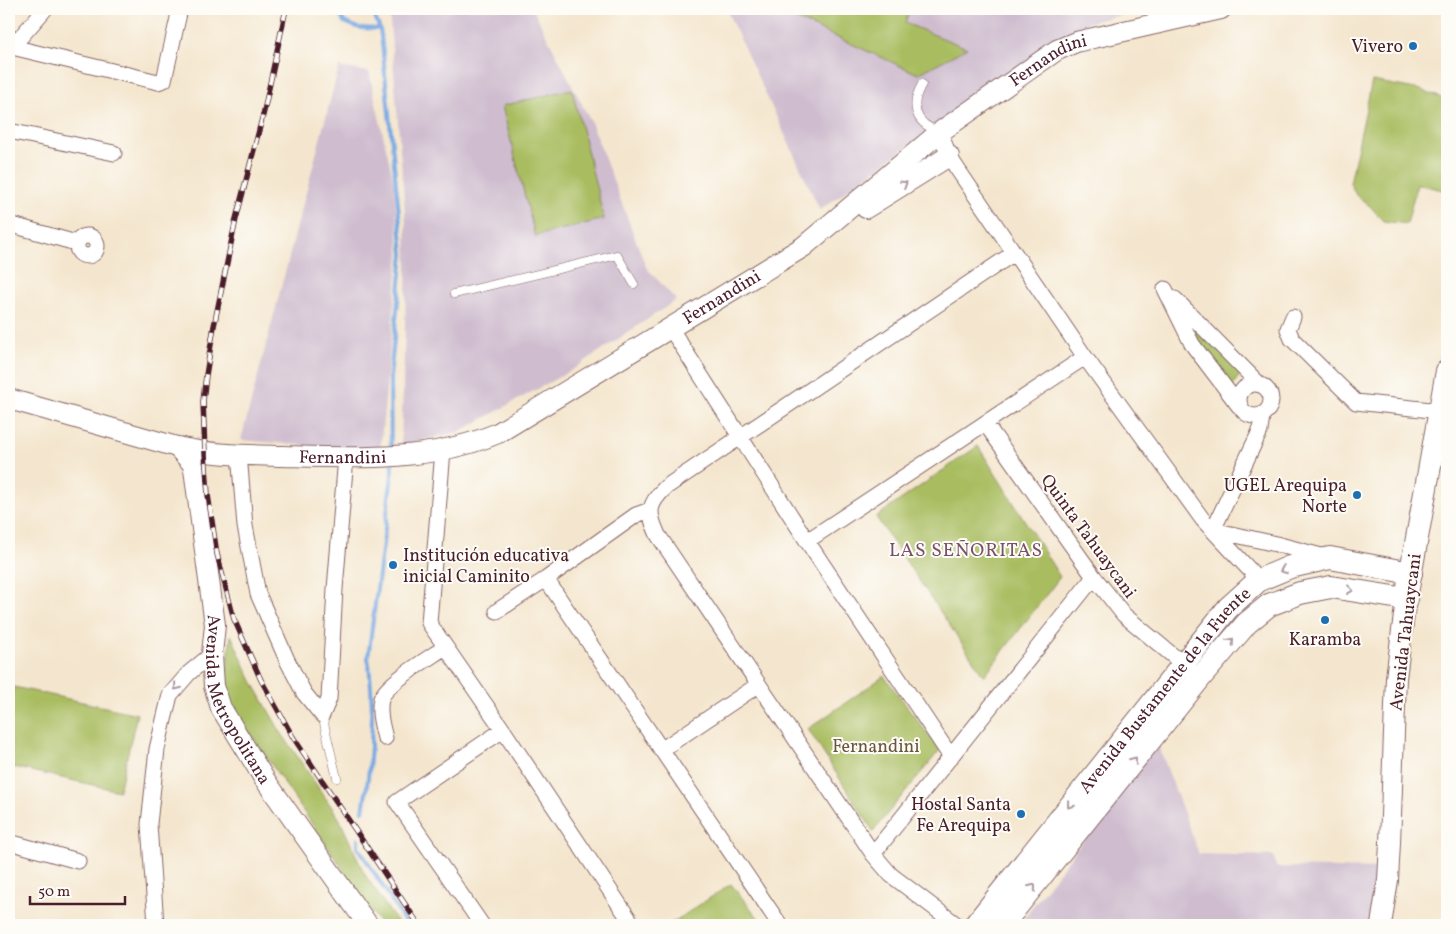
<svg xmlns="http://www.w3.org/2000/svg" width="1456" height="934" font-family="Vollkorn,serif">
<rect width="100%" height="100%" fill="#fdfcf7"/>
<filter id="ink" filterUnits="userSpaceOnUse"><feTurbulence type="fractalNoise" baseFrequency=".02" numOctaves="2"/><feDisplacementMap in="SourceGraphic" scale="10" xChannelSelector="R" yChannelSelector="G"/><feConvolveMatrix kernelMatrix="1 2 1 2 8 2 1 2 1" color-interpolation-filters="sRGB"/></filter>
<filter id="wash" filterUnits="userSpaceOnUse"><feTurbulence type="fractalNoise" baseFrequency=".0096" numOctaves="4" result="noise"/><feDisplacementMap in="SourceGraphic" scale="20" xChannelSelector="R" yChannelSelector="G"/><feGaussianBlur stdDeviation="1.12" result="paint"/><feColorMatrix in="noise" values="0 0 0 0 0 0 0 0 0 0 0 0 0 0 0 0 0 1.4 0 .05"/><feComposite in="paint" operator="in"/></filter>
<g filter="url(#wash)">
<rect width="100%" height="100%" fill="#f4e6ce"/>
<!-- industrial -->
<path fill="#cfbdcf" d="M389,9h144l58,113 55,145 30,33 -104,70 -113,62 -58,13 6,-180 -1,-42z
M726,9h425l-66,14 -99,67 -166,120z
M339,67l30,5 25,111 5,70 -19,199 -139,-12z
M1158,744l41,110 75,2 2,11 108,2 -12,56h-354z"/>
<!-- green -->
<path fill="#a9bd61" stroke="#7a6e46" d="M774,9h136l-5,14 62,25 -49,26z
M1372,81l49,9 26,10v91l-30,-7 -10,40 -24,-3 -12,-14 -15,-12 -6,-12z
M572,89l32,130 -69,17 -33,-130z
M1189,320l53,51 -12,20 -45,-63z
M978,446l82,131 -76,99 -108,-159z
M231,635l21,46 28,50 59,87 26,57 34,50h-18l-157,-230z
M884,676l56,74 -67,81 -65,-102z
M14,687l123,27 -18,77 -110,-25v-58z
M731,884l33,41h-95z"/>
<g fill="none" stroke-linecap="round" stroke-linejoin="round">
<!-- stream -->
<path stroke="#79a9e3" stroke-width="4" d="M337,9l7,13 15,6 21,1
M374,9v6l6,14 2,15 21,210 -13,123 1,74
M363,811c9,-50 12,-103 5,-153l24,-183v-12
M358,839v8l49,78"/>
</g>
</g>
<g filter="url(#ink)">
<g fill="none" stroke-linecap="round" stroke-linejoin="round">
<defs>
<path id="lane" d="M922,84c-12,21 -8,39 16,47
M454,294l163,-39 17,29
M322,715l15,63"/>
<path id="street" d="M45,9l-33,38 146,35 6,-2 16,-71
M9,131l105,22
M940,132l9,24 7,11 129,190 118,163 56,60
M9,224l67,19
M77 246a10 10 0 1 1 20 0a10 10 0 1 1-20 0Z
M1165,289l27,55 47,62
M1175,299l85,86
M1293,317l-5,12 4,10 64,63 84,9
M671,329l136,212 144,216
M1239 400a16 16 0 1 1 32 0a16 16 0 1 1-32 0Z
M985,423l109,154 30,38 65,54
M443,450l-14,173 74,107 130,195
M239,454l6,72 13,68 29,66 17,33 18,22 7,-16 6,-110 11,-132
M1213,530l47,-99 2,-16
M1213,530l63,14 49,13
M807,541l278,-184
M546,579l234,346
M497,611l49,-32 90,-64 14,-5
M385,738c-3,-12 -7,-26 -4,-39 4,-15 50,-42 64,-52
M661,750l97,-65
M9,842l69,19
M873,854l221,-277
M156,925l-7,-101 8,-75 13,-54 19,-22 23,-19
M482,925l-85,-123 106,-72
M957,925l-66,-50 -18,-21 -215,-319c-10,-22 -11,-30 8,-48l348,-234"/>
<g id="secondary">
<path d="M866,208l83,-52"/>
<path id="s1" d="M9,399l168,48c35,8 70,8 106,9 72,2 147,6 215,-23l305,-186 137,-115 117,-82 19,-8 145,-33"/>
<path id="s2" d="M177,447l15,16 2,6 21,156 -3,29 2,32 7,22 44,72 103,145"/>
<path d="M1381,925l7,-45 2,-37 6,-165 10,-79"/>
</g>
<g id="primary">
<path id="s3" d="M975,925l253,-317 31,-28 31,-13 40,-9 81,15"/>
<path d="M1002,925l198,-247 47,-55 22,-18 31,-12 31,-6 75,12 41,-228"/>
</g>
</defs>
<!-- lane casing -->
<use href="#lane" stroke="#866564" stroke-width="9"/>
<!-- street casing -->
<use href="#street" stroke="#866564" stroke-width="17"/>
<!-- secondary casing -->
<use href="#secondary" stroke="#866564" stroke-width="22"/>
<!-- primary casing -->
<use href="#primary" stroke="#866564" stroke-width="24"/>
<!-- lane -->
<use href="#lane" stroke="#fff" stroke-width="8"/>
<!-- street -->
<use href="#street" stroke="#fff" stroke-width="15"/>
<!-- secondary -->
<use href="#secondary" stroke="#fff" stroke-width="20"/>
<!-- primary -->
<use href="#primary" stroke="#fff" stroke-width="22"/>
<defs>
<path id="rail" d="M286,9l-22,102 -28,108 -22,107 -8,49 -3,26 2,52 3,42 9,59 17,65 27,61 32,57 126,188"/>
</defs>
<!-- rail casing -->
<use href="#rail" stroke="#4a1f2b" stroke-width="5.5"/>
<!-- rail -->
<use href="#rail" stroke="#fdfcf7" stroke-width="4" stroke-dasharray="11" stroke-linecap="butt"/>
</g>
<!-- one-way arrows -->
<defs><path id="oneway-chevron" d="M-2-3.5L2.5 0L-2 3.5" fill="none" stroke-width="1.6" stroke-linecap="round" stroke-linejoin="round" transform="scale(1.25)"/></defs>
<g stroke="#ae9aa0">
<use href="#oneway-chevron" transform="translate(904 184) rotate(-32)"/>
<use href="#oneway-chevron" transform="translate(1283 570) rotate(159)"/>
<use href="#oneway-chevron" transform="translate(1350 590) rotate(7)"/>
<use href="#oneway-chevron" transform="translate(1231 641) rotate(-50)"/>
<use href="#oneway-chevron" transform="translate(177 687) rotate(129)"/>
<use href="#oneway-chevron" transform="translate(1134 760) rotate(-51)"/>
<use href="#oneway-chevron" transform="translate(1070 805) rotate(128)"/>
<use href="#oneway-chevron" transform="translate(1033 887) rotate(-51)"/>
</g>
</g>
<!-- markers -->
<g fill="#1f6fb2" stroke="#fdfcf7" stroke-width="2">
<circle cx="1413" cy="46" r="5"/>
<circle cx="1357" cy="495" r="5"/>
<circle cx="393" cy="565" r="5"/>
<circle cx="1325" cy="620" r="5"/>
<circle cx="1021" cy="814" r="5"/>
</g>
<g text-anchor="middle" stroke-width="4" stroke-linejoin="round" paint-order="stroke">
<!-- poi labels -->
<g font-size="18" fill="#4a1f2b" stroke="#fdfcf7" text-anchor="end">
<text x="1403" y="52">Vivero</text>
<text x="1347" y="491">UGEL Arequipa<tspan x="1347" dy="21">Norte</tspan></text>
<text x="403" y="561" text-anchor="start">Institución educativa<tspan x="403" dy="21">inicial Caminito</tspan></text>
<text x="1325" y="645" text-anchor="middle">Karamba</text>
<text x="1011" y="810">Hostal Santa<tspan x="1011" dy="21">Fe Arequipa</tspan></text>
</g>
<!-- street labels -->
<g font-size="18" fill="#4a1f2b" stroke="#fdfcf7">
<text dy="6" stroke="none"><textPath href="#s1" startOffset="1166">Fernandini</textPath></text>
<text dy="6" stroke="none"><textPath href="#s1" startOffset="761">Fernandini</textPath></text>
<text dy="6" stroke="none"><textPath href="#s1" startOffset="341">Fernandini</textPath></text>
<text transform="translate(1089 536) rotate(54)" y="6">Quinta Tahuaycani</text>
<text transform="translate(1405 632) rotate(-83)" y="6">Avenida Tahuaycani</text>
<text dy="6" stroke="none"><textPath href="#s3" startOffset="302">Avenida Bustamente de la Fuente</textPath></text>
<text dy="6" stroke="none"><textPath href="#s2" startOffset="266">Avenida Metropolitana</textPath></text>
</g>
<!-- park labels -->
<g font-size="18" fill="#6b563e" stroke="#fdfcf7">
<text x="876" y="752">Fernandini</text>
</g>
<!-- neighbourhood labels -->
<g font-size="19" letter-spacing="1" fill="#7b506a" stroke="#fdfcf7">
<text x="966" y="556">LAS SEÑORITAS</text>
</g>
</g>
<!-- margin -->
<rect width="1456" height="934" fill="none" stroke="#fdfcf7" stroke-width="30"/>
<!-- scale -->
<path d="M30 896v8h95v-8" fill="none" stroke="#4a1f2b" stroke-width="2.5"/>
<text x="38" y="896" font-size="15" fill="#4a1f2b" stroke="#fdfcf7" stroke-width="4" paint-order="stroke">50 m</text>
</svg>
